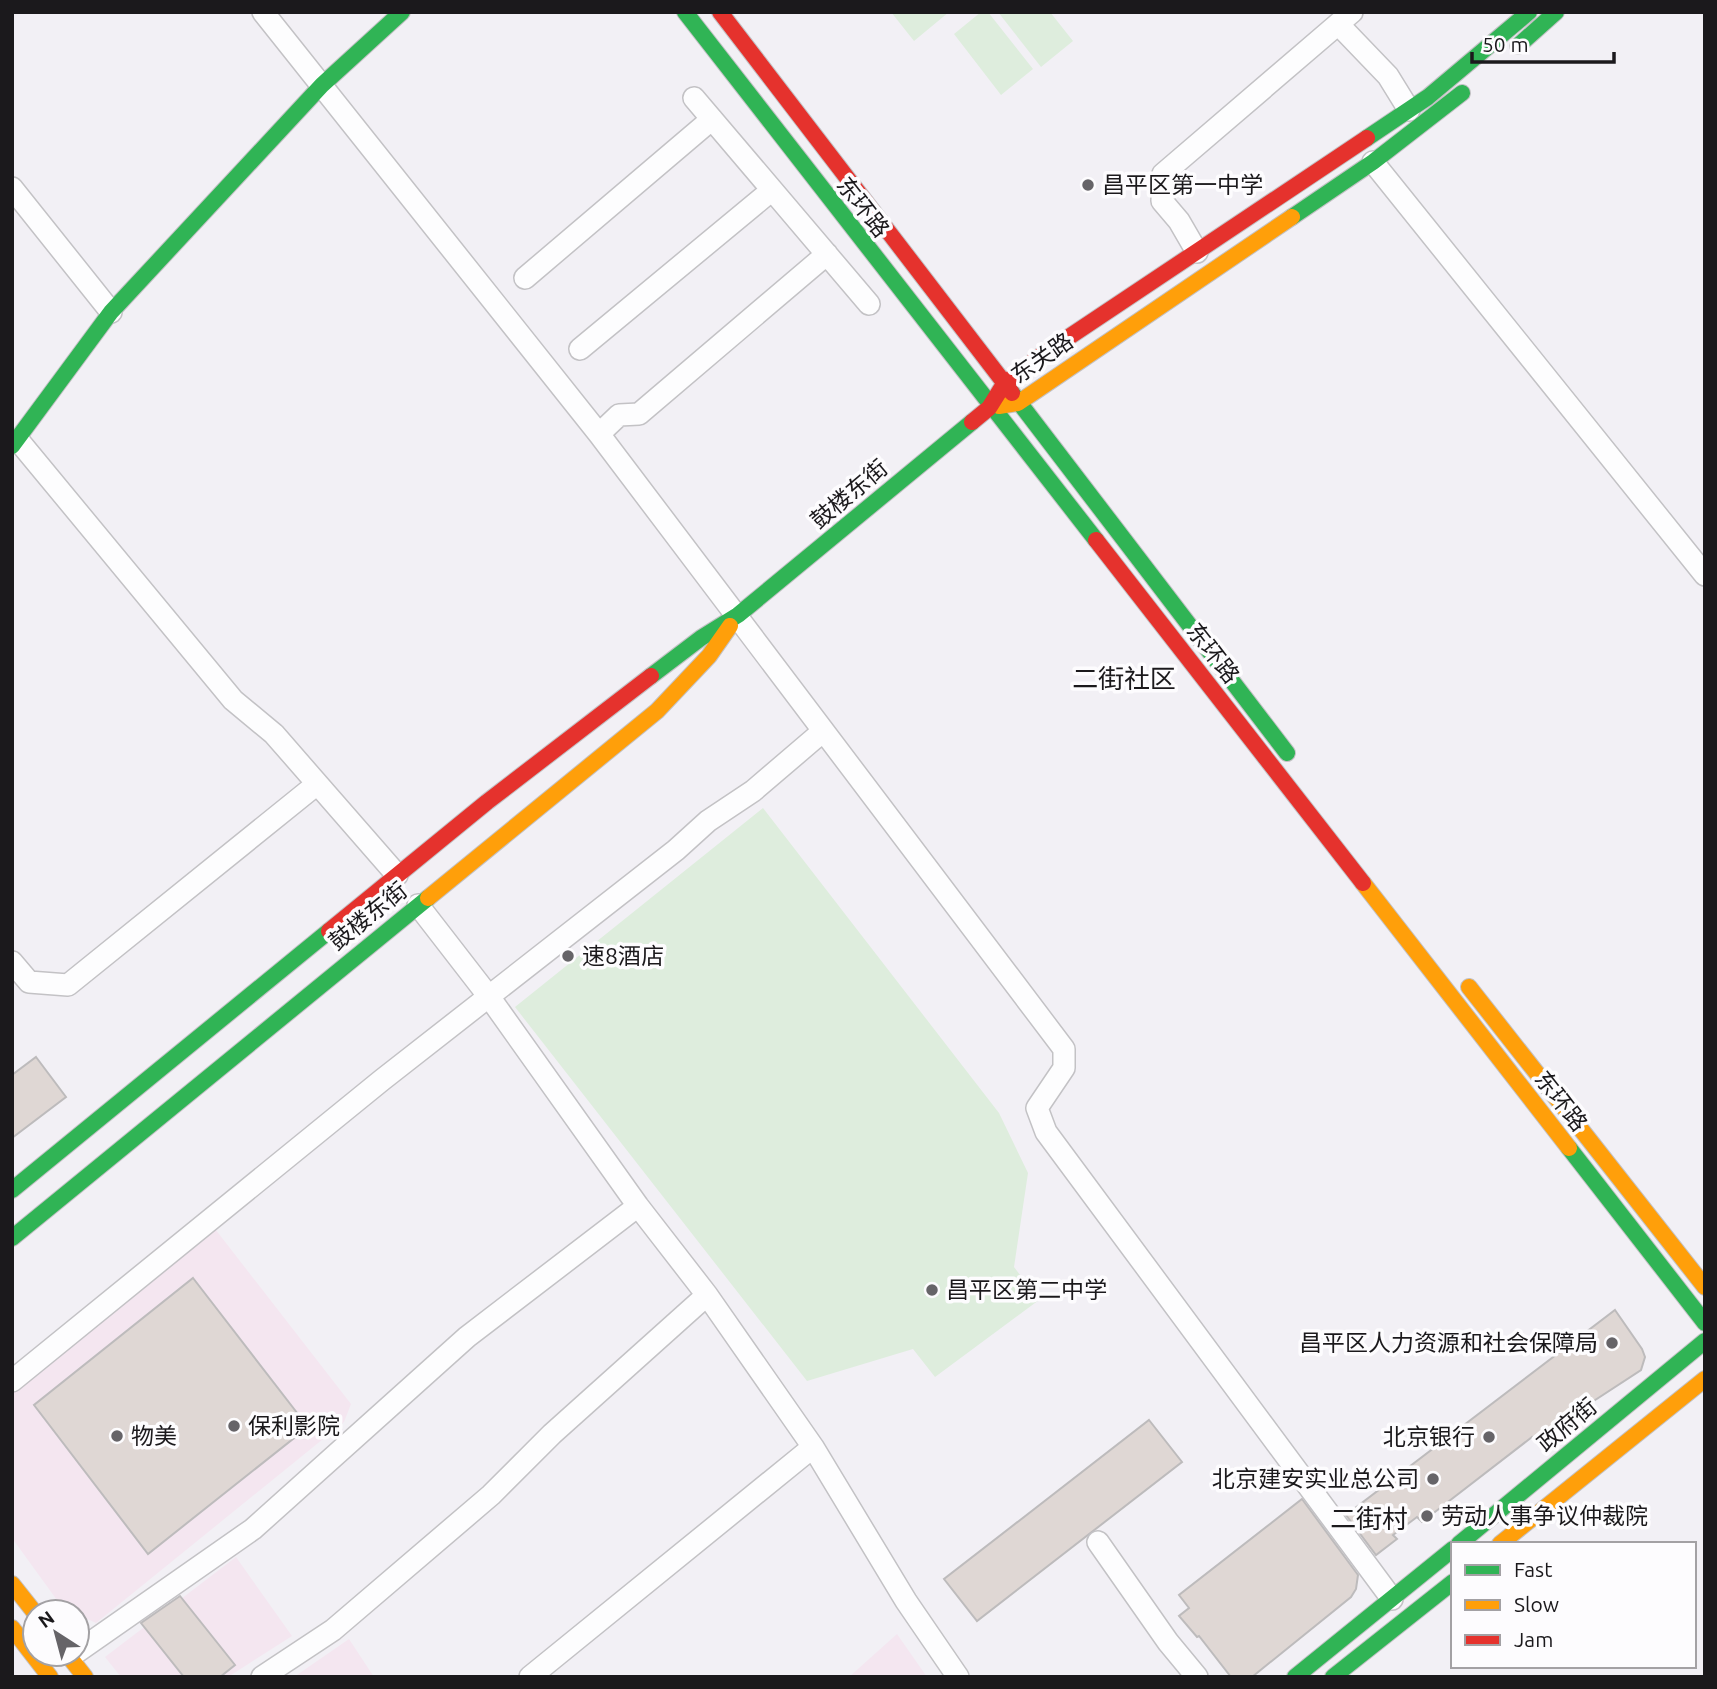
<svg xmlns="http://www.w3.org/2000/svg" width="1717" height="1689" font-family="Ubuntu,'Noto Sans SC',sans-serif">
<rect width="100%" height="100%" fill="#f2f0f5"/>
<!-- commercial -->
<path fill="#f4e6f0" d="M212,1225l139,179 -7,18 -248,201 -34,-16 -50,-69v-151z
M236,1557l56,79 -64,41h-107l-16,-20z
M897,1634l30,43h-78z
M349,1639l25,38h-80z"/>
<!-- green -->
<path fill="#deeddd" d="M891,12h58l-35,29z
M981,12h7l45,57 -32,26 -47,-61z
M998,12h52l23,29 -32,26z
M763,808l236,305 29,60 -14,94 25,33 -104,77 -22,-28 -106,32 -292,-374z"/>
<!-- building -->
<path fill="#dfd7d4" stroke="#bdbbbc" stroke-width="2" d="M36,1057l30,40 -54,41v-63z
M193,1278l115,149 -160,127 -114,-149z
M1615,1310l27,39 3,8 -4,13 -52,34 -3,-3 -52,39 -2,-3 -110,85 -5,-5 -24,18 4,4 -21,16 -30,-40z
M1149,1420l33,42 -205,159 -33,-42z
M1302,1499l56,76 -2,14 -5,8 -99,80h-21l-32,-41 -2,1 -18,-21 10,-8 -10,-13z
M180,1596l55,69 -15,12h-36l-43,-54z"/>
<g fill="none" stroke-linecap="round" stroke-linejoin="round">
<defs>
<path id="street" d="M263,12l336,422 465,615v19l-27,40 9,24 346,467
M1339,25l49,51 21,34
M694,98l175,206
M1373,162l332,413
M12,188l99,124
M1197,252l-18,-31 -17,-20 1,-27 189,-162
M525,278l187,-159
M580,349l192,-159
M599,434l20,-19 20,-1 188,-160
M18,440l215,260 41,34 123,141
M418,905l72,93 148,208 69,89 106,152 93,154 52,76
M12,962l17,20 39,3 249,-201
M12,1381l370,-301 294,-230 32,-29 45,-30 69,-59
M1098,1542l70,100 29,35
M77,1652l176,-123 214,-192 171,-131
M262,1677l71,-47 158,-135 61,-61 155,-139
M530,1677l283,-230"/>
<path id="fast" d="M685,12l411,528
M1518,46l38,-34
M1367,138l61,-41 101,-85
M1292,217l81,-55 89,-69
M1012,393l275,360
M12,446l99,-134 211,-227 80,-73
M651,676l50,-38 37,-23 234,-193
M1569,1148l136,175
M12,1190l317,-259
M12,1238l416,-340
M1459,1544l246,-203
M1295,1677l158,-128
M1333,1677l120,-95"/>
<path id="slow" d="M999,406l19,-3 274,-186
M1363,883l206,265
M428,898l229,-187 52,-55 21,-30
M1469,987l236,300
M1500,1544l205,-165
M12,1584l23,29
M12,1628l38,49
M67,1654l18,23"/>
<path id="jam" d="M720,12l292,381
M972,422l17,-14 15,-24 32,-25 331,-221
M1096,540l267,343
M329,931l158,-129 164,-126"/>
</defs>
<!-- street casing -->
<use href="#street" stroke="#c3c2c5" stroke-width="24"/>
<!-- fast casing -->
<use href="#fast" stroke="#c3c2c5" stroke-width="18"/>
<!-- slow casing -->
<use href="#slow" stroke="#c3c2c5" stroke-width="18"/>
<!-- jam casing -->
<use href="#jam" stroke="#c3c2c5" stroke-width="18"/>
<!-- street -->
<use href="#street" stroke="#fdfdfe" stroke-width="21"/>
<!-- fast -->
<use href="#fast" stroke="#30b455" stroke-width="16"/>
<!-- slow -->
<use href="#slow" stroke="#ff9f0a" stroke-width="16"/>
<!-- jam -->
<use href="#jam" stroke="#e5322d" stroke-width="16"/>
</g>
<!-- markers -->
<g fill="#666468" stroke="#fdfcfe" stroke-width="2.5">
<circle cx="1088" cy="185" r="7"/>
<circle cx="568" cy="956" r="7"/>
<circle cx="932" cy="1290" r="7"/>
<circle cx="1612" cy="1343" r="7"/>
<circle cx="234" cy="1426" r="7"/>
<circle cx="117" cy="1436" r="7"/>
<circle cx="1489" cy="1437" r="7"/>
<circle cx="1433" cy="1479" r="7"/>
<circle cx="1427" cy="1516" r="7"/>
</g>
<g text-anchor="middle" stroke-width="7" stroke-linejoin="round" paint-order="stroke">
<!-- poi labels -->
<g font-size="23" fill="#1b191c" stroke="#fdfcfe" text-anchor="start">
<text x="1102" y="193">昌平区第一中学</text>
<text x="582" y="964">速8酒店</text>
<text x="946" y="1298">昌平区第二中学</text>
<text x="1598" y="1351" text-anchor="end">昌平区人力资源和社会保障局</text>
<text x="248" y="1434">保利影院</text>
<text x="131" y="1444">物美</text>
<text x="1475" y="1445" text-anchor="end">北京银行</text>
<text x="1419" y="1487" text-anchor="end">北京建安实业总公司</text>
<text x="1441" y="1524">劳动人事争议仲裁院</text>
</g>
<!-- street labels -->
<g font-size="23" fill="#1b191c" stroke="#fdfcfe">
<text transform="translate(863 207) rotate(52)" y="8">东环路</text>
<text transform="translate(1042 358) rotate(-35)" y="8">东关路</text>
<text transform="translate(849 494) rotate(-40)" y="8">鼓楼东街</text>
<text transform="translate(1213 653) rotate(52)" y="8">东环路</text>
<text transform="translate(368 916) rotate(-39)" y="8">鼓楼东街</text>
<text transform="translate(1561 1101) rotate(52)" y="8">东环路</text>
<text transform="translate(1567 1425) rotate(-40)" y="8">政府街</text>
</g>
<!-- quarter labels -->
<g font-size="26" fill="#1b191c" stroke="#fdfcfe">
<text x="1124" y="688">二街社区</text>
<text x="1369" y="1528">二街村</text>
</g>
</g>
<!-- border -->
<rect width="1717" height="1689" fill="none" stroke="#1b191c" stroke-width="28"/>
<!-- legend -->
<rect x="1451" y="1542" width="245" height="126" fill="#fdfcfe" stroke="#a3a1a4" stroke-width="2"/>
<rect x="1465" y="1565" width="35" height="10" fill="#30b455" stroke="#a3a1a4" stroke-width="2"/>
<text x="1514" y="1577" font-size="21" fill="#1b191c">Fast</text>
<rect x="1465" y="1600" width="35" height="10" fill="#ff9f0a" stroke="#a3a1a4" stroke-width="2"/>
<text x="1514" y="1612" font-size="21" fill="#1b191c">Slow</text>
<rect x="1465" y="1635" width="35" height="10" fill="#e5322d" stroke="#a3a1a4" stroke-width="2"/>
<text x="1514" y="1647" font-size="21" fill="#1b191c">Jam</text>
<!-- north arrow -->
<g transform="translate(56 1633) rotate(324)"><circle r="33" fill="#fdfcfe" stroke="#a3a1a4" stroke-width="2"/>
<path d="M0-5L12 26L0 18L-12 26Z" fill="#666468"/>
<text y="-10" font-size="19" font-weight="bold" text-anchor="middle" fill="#1b191c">N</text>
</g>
<!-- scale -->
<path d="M1472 52v10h142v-10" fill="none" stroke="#1b191c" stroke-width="3.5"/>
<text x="1482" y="52" font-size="21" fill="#1b191c" stroke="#fdfcfe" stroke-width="5" paint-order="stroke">50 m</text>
</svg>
